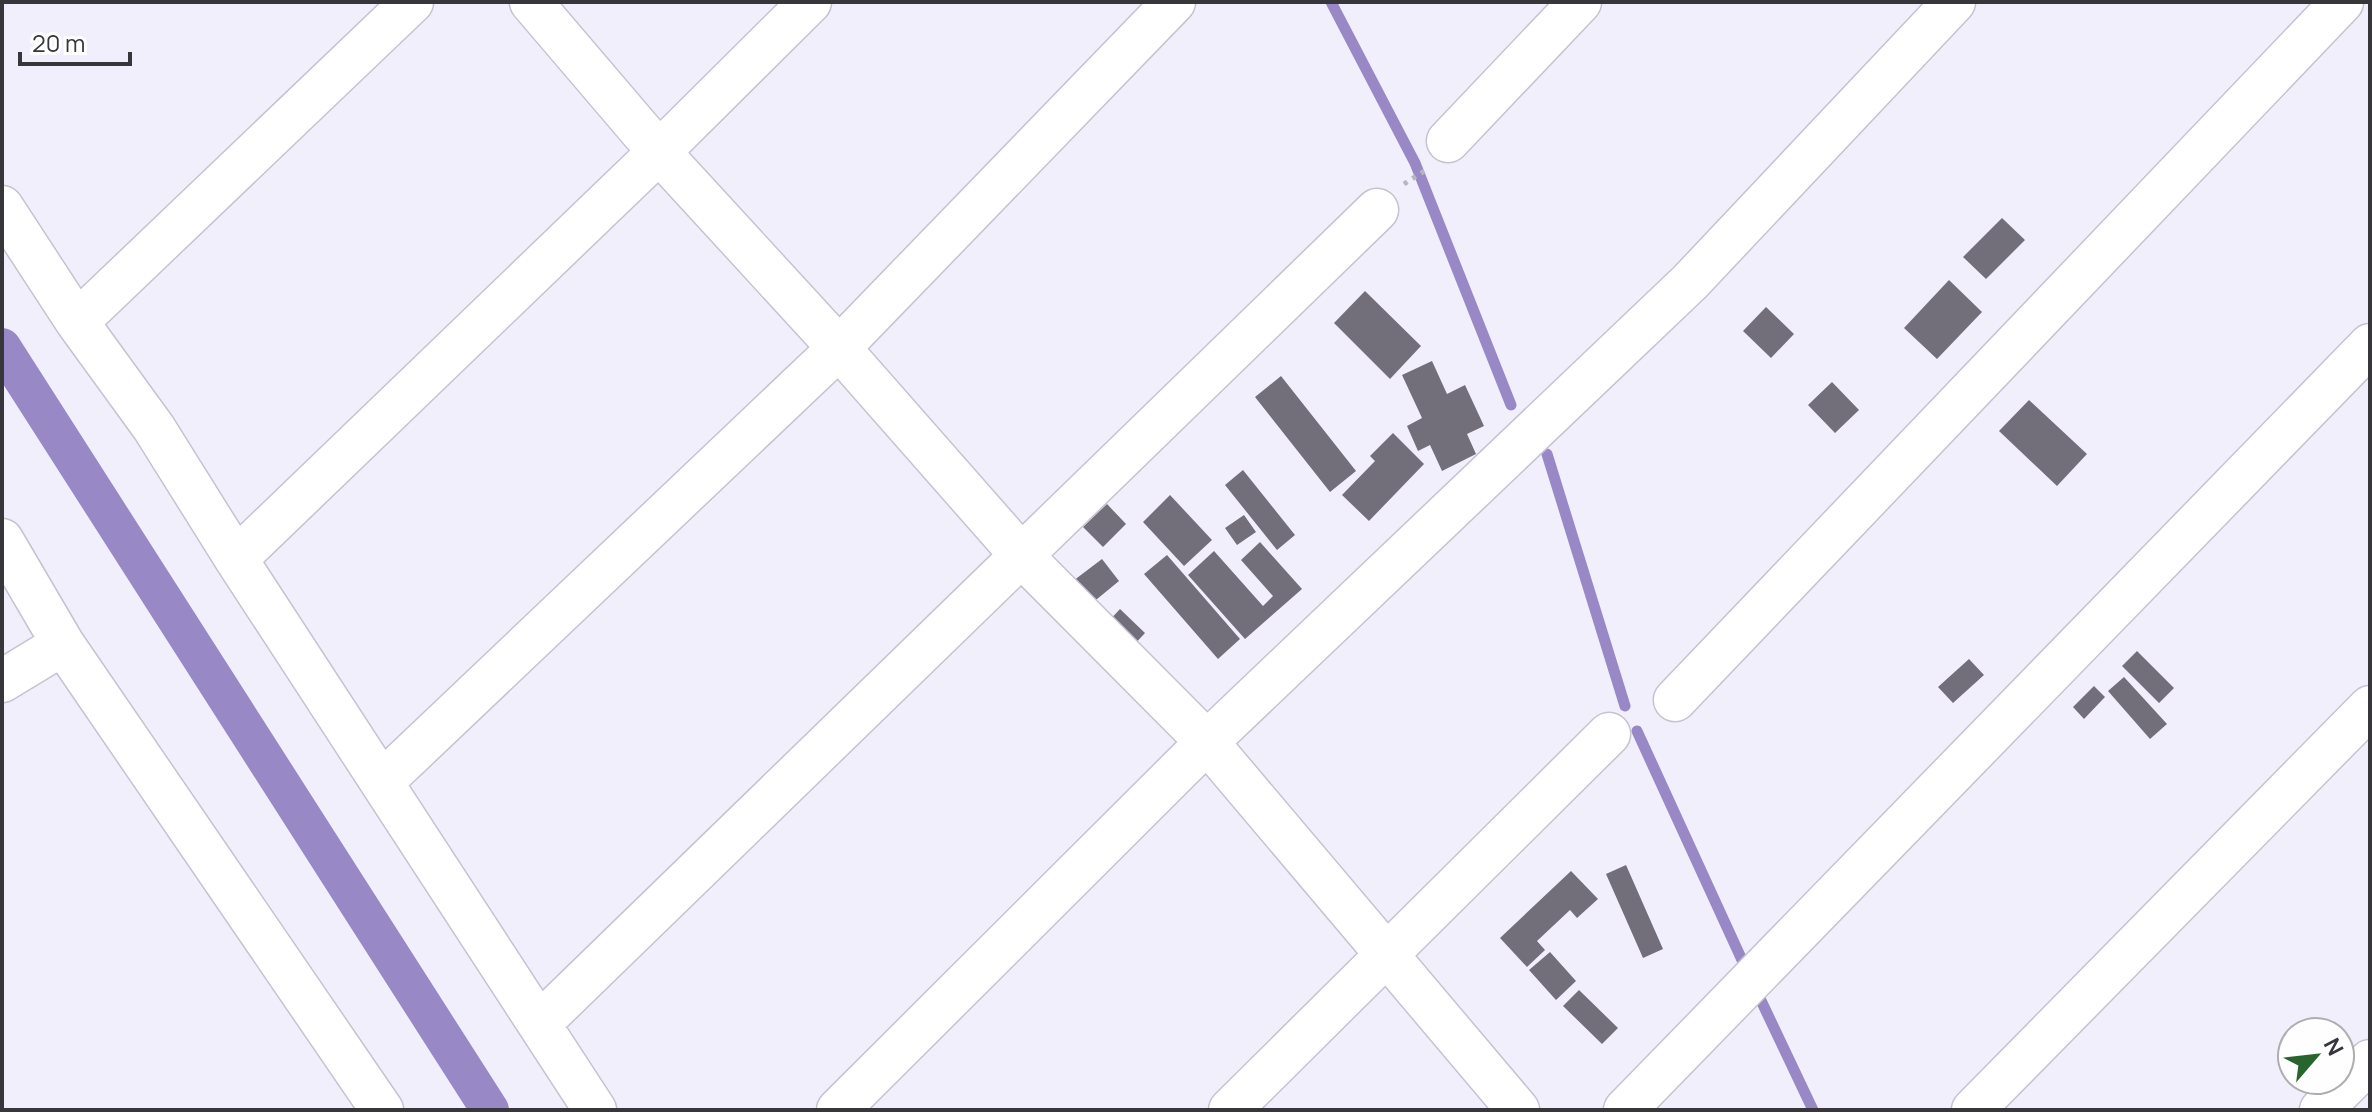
<svg xmlns="http://www.w3.org/2000/svg" width="2372" height="1112" font-family="Manrope,sans-serif">
<rect width="100%" height="100%" fill="#f2effd"/>
<g fill="none" stroke-linecap="round" stroke-linejoin="round">
<!-- stream -->
<path stroke="#9888c5" stroke-width="11" d="M1331,2l84,161 96,242
M1547,454l78,252
M1637,731l105,229
M1757,992l56,118"/>
<!-- canal -->
<path stroke="#9888c5" stroke-width="38" d="M2,347l488,763"/>
</g>
<!-- building -->
<path fill="#726f7b" d="M2002,218l23,22 -39,39 -23,-22z
M1949,280l33,32 -45,47 -33,-31z
M1365,291l56,55 -31,33 -56,-56z
M1766,307l28,27 -23,24 -28,-27z
M1432,361l15,33 18,-9 19,41 -17,8 9,20 -34,17 -12,-26 -12,6 -11,-25 15,-8 -20,-43z
M1281,376l75,95 -26,21 -75,-95z
M1832,382l27,28 -24,23 -27,-28z
M2029,400l58,54 -30,32 -58,-55z
M1393,433l31,31 -55,57 -27,-26 33,-34 -5,-5z
M1243,470l52,65 -18,15 -52,-65z
M1170,495l42,45 -28,26 -41,-44z
M1107,504l19,20 -23,23 -20,-20z
M1244,515l12,17 -19,13 -12,-17z
M1260,542l42,47 -57,50 -57,-64 26,-24 49,55 10,-10 -32,-36z
M1167,555l73,84 -22,20 -74,-85z
M1102,559l17,22 -28,23 -18,-23z
M1120,609l25,24 -13,14 -25,-24z
M2137,651l37,37 -15,15 -37,-37z
M1969,659l15,16 -31,28 -15,-16z
M2124,677l43,47 -17,15 -42,-48z
M2094,686l11,11 -21,22 -11,-12z
M1626,865l37,84 -20,9 -37,-84z
M1571,871l27,28 -21,19 -7,-8 -33,31 8,9 -18,17 -27,-29z
M1550,952l26,29 -20,19 -27,-30z
M1579,990l39,38 -16,16 -39,-38z"/>
<g fill="none" stroke-linecap="round" stroke-linejoin="round">
<defs>
<path id="minor" d="M531,2l128,150 180,196 182,207 186,187 311,368
M1448,141l132,-139
M2,207l75,115 77,106 82,131 359,551
M77,322l335,-320
M2,540l61,104 319,466
M236,559l423,-407 151,-150
M2,681l61,-37
M1675,700l667,-698
M383,781l456,-433 335,-346
M539,1024l838,-814
M838,1110l369,-368 483,-460 264,-280
M1230,1110l379,-376
M1625,1110l745,-765
M1973,1110l397,-403
M2321,1110l49,-49"/>
</defs>
<!-- minor casing -->
<use href="#minor" stroke="#c6c3d1" stroke-width="45"/>
<!-- path -->
<path stroke="#b7b5c0" stroke-width="5" stroke-dasharray="4 6" stroke-linecap="butt" d="M1404,184l22,-14"/>
<!-- minor -->
<use href="#minor" stroke="#fff" stroke-width="42"/>
</g>
<!-- border -->
<rect width="2372" height="1112" fill="none" stroke="#37363b" stroke-width="8"/>
<!-- north arrow -->
<g transform="translate(2316 1056) rotate(62)"><circle r="38" fill="#fefefe" stroke="#aeaeb0" stroke-width="2"/>
<path d="M0-6L14 30L0 20L-14 30Z" fill="#27652d"/>
<text y="-12" font-size="22" font-weight="bold" text-anchor="middle" fill="#37363b">N</text>
</g>
<!-- scale -->
<path d="M20 52v12h110v-12" fill="none" stroke="#37363b" stroke-width="4"/>
<text x="32" y="52" font-size="24" fill="#37363b" stroke="#fefefe" stroke-width="6" paint-order="stroke">20 m</text>
</svg>
